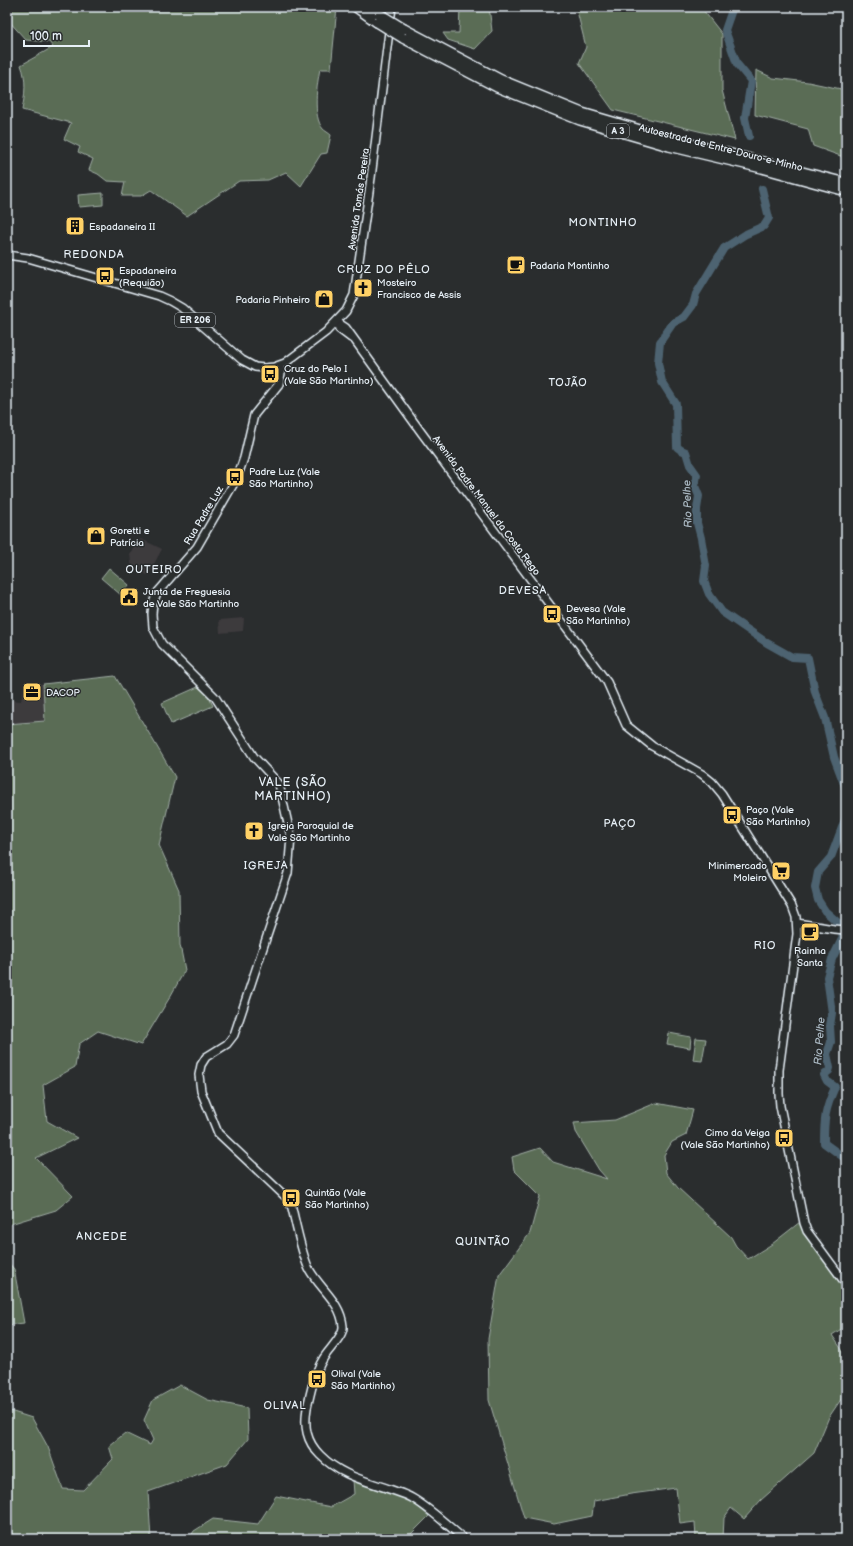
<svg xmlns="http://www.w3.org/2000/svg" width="853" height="1546" font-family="'Balsamiq Sans',sans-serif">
<rect width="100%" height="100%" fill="#2a2d2e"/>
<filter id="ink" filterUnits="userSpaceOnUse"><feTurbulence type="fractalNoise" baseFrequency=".025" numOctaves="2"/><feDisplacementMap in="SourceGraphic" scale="8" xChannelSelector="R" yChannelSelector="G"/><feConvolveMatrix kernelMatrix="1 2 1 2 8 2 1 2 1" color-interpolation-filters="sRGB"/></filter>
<g filter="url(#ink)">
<!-- built -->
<path fill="#3e3a3e" d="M141,539l21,10 -14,26 -16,-5 -2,-16 5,-10z
M244,618l-1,13 -23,2 -1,-13z
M25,682l18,2 2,37 -38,3v-24l14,1z"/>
<!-- green -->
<path fill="#5a6c55" stroke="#a1aea6" d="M7,7h330l-6,62h-11c-3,15 -8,47 3,60 2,2 6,4 8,6l-4,18 -6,1 -20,32 -15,-14 -18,8 -29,1 -52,35 -36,-26 -10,6h-19l3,-14 -18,-1 -9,-7 -9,-4 4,-11 -15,-7 2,-5 -16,-8 7,-16 -49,-13c3,-15 5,-30 -1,-45l32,-18 -4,-5 -23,-2 -19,-21z
M460,7h29l3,24 -17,18 -27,-9 -5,-7h16z
M576,7h127v3l19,24v56l13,50 -122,-30 -34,-47 7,-16z
M756,70l17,8 35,4 38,8v68l-33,-12 -5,-17 -53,-14z
M103,193v12l-24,2 -1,-12z
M109,568l20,17 -8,10 -20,-17z
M115,676l60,101 -16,68 20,45 1,55 5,25 -15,27 -29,48 -43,-14 -19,13 -4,23 -32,18 4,36 30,17 -41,20 37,38 -17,14 -49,15v-501l38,-3 -2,-37z
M198,687l6,5 2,-1 7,15 -42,18 -9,-21z
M669,1033l22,4 -1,11 -23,-4z
M696,1038l10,1 -4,22 -9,-1z
M656,1103l37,7 -7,25 -14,7 -8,13 2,18 12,15 53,49 5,9 12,13 24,-15 28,-22 46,70v34l-14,9 14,21v36l-17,25 -15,36 -53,47 -17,19 -13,-11 -7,10 -1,21h-27l-1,-17 -15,2 -4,-36 -45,6 -37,7 -2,15 -38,8 -30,-6 -35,-118 -1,-61 11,-64 31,-42 10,-37 -26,-26 -2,-13 28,-9 13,14 54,17 -8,-9 -23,-38 -2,-9 41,-3z
M7,1261l7,8 10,54 -17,2z
M180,1385l28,15 39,8 1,31 -21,25 -79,28 3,47h-144v-129l25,8 16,29 15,42 20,1 30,-31 -4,-13 16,-13 25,12 3,-5 -9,-20 9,-20z
M353,1480l51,16 25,20 -18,18 -1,5h-221l5,-8 19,-12 45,5 18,-28 55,11 23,-13z"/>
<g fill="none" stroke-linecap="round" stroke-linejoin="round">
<!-- river -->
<path stroke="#4d6371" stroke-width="8" d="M733,7l-8,23 12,34 14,17 -6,37 4,18
M762,189l7,29 -5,8 -18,8 -22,14 -28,46 -3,11 -9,12 -11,6 -13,19 -2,21 4,19 14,22 1,43 4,3 5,2 4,13 7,10 -2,11 4,10 -2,13v14l4,15 5,28 -2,15 5,13 13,18 45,31 25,14 16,1 7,34 10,26 9,39 12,32
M843,927l-18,-16 -7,-11 -3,-12 3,-16 13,-15 15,-40
M843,932l-1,7 -10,20 -5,18 5,36 -2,13 1,16 -4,12 3,14 -1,3 -5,4 3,6 8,6c-10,23 -11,31 -11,56l22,16"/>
<defs>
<path id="secondary" d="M337,322l9,6 75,104 186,250 19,43 26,21 50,28 10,8 10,12 70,112 4,11 1,17 -18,136v24l1,12 24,117 3,8 39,53
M337,322l2,7 12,9
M280,366l1,7 -2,11 -25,31 -10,43 -7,20 -40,69 -40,46 -4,10 -1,11 1,13 9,17 53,53 39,60 25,27 12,53 -3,36 -54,162 -7,9 -21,13 -5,8 -2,10 2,16 17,42 70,66 4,9c4,17 10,47 17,61 11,20 32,33 34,57 1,10 -15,24 -20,33 -9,15 -12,32 -16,49 -3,18 -1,33 13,47 20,20 43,25 69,34 8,3 16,5 23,9 19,11 35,27 52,41
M797,923l37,6 12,1"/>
<path id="primary" d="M7,255l21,3 131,38 11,5 12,7 60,52 13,7 9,1 10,-1 11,-4 41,-31 20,-21 8,-16 17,-117 21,-171"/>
<path id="highway" d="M356,7l21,15
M370,7l8,6
M404,29l97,51 81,33 89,26 175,44
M403,38l94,49 83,33 89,26 93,22 84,23"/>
</defs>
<!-- secondary casing -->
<use href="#secondary" stroke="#e8f1f8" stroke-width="10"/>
<!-- primary casing -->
<use href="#primary" stroke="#e8f1f8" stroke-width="10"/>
<!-- highway casing -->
<use href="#highway" stroke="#e8f1f8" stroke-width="12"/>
<!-- secondary -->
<use href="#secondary" stroke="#2a2d2e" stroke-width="7"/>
<!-- primary -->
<use href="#primary" stroke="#2a2d2e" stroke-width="7"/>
<!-- highway -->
<use href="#highway" stroke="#2a2d2e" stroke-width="9"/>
<defs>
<path id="highway-bridge" d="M378,13l26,16
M377,22l26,16"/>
</defs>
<!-- highway-bridge casing -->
<use href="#highway-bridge" stroke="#e8f1f8" stroke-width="12" stroke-linecap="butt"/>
<!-- highway-bridge -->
<use href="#highway-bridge" stroke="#2a2d2e" stroke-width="9"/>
</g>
</g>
<!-- icons -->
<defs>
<symbol id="building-square" viewBox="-11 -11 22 22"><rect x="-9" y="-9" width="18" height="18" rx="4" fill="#ffd166" stroke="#2a2d2e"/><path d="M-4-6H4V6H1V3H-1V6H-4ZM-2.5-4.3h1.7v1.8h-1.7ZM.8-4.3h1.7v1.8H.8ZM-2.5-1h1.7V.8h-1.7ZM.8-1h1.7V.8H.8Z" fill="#111"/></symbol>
<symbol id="cafe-square" viewBox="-11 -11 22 22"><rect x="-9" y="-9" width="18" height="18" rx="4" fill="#ffd166" stroke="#2a2d2e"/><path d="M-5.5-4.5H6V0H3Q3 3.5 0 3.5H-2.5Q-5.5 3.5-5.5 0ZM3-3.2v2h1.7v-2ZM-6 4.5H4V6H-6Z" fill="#111"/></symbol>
<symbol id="bus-square" viewBox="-11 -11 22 22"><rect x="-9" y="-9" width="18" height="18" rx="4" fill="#ffd166" stroke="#2a2d2e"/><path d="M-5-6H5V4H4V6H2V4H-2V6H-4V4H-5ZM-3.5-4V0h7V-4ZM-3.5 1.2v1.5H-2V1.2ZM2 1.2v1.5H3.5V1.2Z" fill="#111"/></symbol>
<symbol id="church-square" viewBox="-11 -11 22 22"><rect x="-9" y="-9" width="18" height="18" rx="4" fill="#ffd166" stroke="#2a2d2e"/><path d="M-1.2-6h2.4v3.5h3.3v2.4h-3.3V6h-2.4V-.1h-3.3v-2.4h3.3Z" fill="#111"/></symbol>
<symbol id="shop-square" viewBox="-11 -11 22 22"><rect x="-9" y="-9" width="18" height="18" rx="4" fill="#ffd166" stroke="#2a2d2e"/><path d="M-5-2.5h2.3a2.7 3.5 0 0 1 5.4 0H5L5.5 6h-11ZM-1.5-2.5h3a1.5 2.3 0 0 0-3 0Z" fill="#111"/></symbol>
<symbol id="civic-square" viewBox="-11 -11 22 22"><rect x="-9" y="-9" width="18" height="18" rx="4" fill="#ffd166" stroke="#2a2d2e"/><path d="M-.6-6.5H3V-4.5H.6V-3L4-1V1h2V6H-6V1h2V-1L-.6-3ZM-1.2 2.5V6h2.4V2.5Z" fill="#111"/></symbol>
<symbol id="office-square" viewBox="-11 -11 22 22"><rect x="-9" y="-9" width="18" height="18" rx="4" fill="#ffd166" stroke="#2a2d2e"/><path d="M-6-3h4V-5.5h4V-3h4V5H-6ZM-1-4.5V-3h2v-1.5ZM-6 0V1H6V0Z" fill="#111"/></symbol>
<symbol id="supermarket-square" viewBox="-11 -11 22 22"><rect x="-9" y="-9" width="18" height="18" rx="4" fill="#ffd166" stroke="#2a2d2e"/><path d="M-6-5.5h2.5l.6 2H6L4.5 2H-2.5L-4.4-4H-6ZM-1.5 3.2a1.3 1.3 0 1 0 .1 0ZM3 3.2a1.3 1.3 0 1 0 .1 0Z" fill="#111"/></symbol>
</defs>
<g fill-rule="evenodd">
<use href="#building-square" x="64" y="215" width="22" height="22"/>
<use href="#cafe-square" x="505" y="254" width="22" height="22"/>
<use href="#bus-square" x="94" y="265" width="22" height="22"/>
<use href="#church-square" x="352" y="277" width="22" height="22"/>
<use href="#shop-square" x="313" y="288" width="22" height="22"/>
<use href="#bus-square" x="259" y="363" width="22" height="22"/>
<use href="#bus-square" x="224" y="466" width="22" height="22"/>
<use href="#shop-square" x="85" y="525" width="22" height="22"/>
<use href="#civic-square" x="118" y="586" width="22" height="22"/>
<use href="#bus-square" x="541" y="603" width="22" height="22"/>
<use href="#office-square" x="21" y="681" width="22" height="22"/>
<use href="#bus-square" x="721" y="804" width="22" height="22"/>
<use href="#church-square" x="243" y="820" width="22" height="22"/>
<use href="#supermarket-square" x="770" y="860" width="22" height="22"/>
<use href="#cafe-square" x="799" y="921" width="22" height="22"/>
<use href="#bus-square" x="773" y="1127" width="22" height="22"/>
<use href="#bus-square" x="280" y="1187" width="22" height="22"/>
<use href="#bus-square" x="306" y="1368" width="22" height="22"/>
</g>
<g text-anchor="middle" stroke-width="3" stroke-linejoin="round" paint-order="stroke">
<!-- shield labels -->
<g fill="#2a2d2e" stroke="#afb6bb" stroke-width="1">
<rect x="607" y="124" width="22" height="14" rx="3"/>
<rect x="175" y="313" width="40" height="14" rx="3"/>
</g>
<g font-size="9" font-weight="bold" fill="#e8f1f8">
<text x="618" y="134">A 3</text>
<text x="195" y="323">ER 206</text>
</g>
<!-- street labels -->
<g font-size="10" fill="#e8f1f8" stroke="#2a2d2e">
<text transform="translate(721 147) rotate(14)" y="4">Autoestrada de Entre-Douro-e-Minho</text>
<text transform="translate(358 199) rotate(-82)" y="4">Avenida Tomás Pereira</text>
<text transform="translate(487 505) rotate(53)" y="4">Avenida Padre Manuel da Costa Rego</text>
<text transform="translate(203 515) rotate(-59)" y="4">Rua Padre Luz</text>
</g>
<!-- poi labels -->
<g font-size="10" fill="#e8f1f8" stroke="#2a2d2e" text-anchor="start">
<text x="89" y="230">Espadaneira II</text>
<text x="530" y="269">Padaria Montinho</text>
<text x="119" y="274">Espadaneira<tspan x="119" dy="12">(Requião)</tspan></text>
<text x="377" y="286">Mosteiro<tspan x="377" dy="12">Francisco de Assis</tspan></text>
<text x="310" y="303" text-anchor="end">Padaria Pinheiro</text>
<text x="284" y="372">Cruz do Pelo I<tspan x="284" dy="12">(Vale São Martinho)</tspan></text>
<text x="249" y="475">Padre Luz (Vale<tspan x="249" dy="12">São Martinho)</tspan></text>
<text x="110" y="534">Goretti e<tspan x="110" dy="12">Patrícia</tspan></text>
<text x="143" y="595">Junta de Freguesia<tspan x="143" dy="12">de Vale São Martinho</tspan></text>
<text x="566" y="612">Devesa (Vale<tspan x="566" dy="12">São Martinho)</tspan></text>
<text x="46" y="696">DACOP</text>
<text x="746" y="813">Paço (Vale<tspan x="746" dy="12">São Martinho)</tspan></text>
<text x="268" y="829">Igreja Paroquial de<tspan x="268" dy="12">Vale São Martinho</tspan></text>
<text x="767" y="869" text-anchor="end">Minimercado<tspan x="767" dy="12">Moleiro</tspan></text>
<text x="810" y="954" text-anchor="middle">Rainha<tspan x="810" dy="12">Santa</tspan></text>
<text x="770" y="1136" text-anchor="end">Cimo da Veiga<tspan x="770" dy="12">(Vale São Martinho)</tspan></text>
<text x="305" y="1196">Quintão (Vale<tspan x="305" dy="12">São Martinho)</tspan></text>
<text x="331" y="1377">Olival (Vale<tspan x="331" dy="12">São Martinho)</tspan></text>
</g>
<!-- neighbourhood labels -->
<g font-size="11" letter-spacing="1" fill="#e8f1f8" stroke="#2a2d2e">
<text x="603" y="226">MONTINHO</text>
<text x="94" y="258">REDONDA</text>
<text x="384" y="273">CRUZ DO PÊLO</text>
<text x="568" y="386">TOJÃO</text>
<text x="154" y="573">OUTEIRO</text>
<text x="523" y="594">DEVESA</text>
<text x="620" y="827">PAÇO</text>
<text x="266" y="869">IGREJA</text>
<text x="765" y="949">RIO</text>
<text x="102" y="1240">ANCEDE</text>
<text x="483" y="1245">QUINTÃO</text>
<text x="285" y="1409">OLIVAL</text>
</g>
<!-- water labels -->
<g font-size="11" font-style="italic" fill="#aab8c2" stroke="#2a2d2e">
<text transform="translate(687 504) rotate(-92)" y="4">Rio Pelhe</text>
<text transform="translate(819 1041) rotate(-86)" y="4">Rio Pelhe</text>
</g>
<!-- quarter labels -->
<g font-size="12" letter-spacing="1" fill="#e8f1f8" stroke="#2a2d2e">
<text x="293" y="786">VALE (SÃO<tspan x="293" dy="14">MARTINHO)</tspan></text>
</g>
</g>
<!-- margin -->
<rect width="853" height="1546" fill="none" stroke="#2a2d2e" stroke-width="24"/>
<rect x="12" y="12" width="829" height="1522" fill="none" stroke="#e8f1f8" stroke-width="1.5" filter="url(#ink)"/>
<!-- scale -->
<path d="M24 40v6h65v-6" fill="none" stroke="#e8f1f8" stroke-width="2"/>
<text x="30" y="40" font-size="12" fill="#e8f1f8" stroke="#2a2d2e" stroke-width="3" paint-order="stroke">100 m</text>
</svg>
